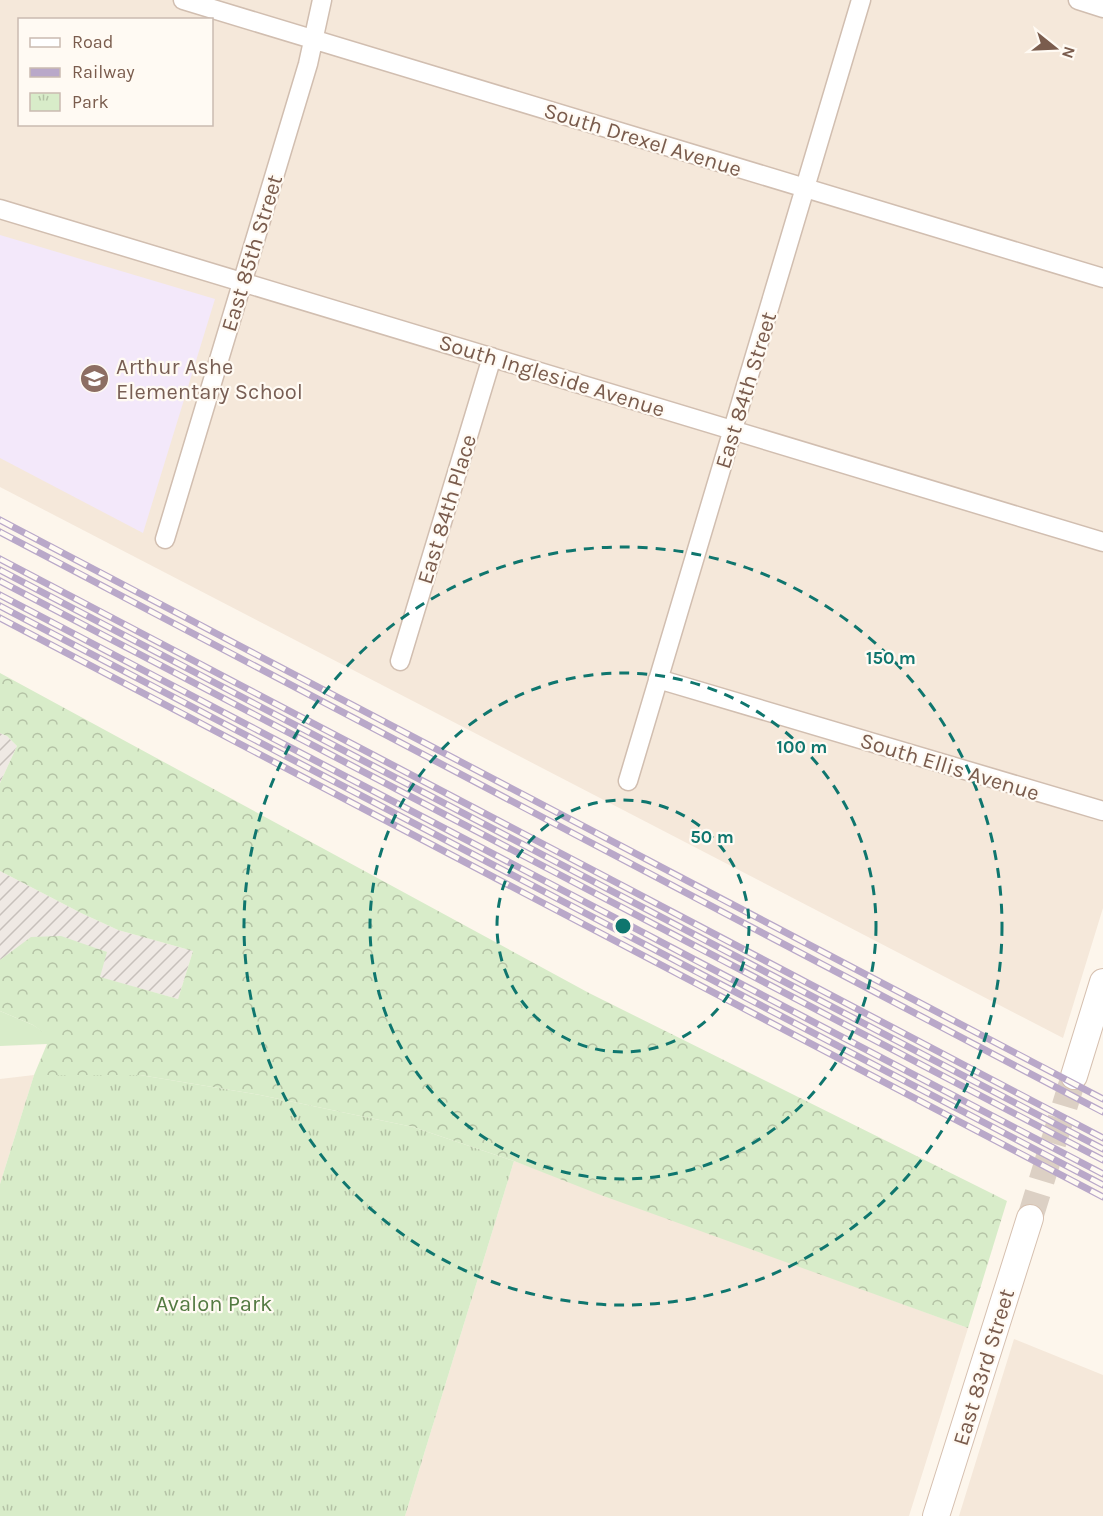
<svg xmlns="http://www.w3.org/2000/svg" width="1103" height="1516" font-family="Karla,sans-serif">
<defs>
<pattern id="industrial-furrows" width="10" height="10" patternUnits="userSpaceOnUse" patternTransform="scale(1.5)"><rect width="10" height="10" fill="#efe9e4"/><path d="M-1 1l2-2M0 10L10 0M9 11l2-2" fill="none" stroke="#c7c0bb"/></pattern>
<pattern id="forest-crowns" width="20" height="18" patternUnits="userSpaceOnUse" patternTransform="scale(1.5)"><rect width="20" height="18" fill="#d8ecc9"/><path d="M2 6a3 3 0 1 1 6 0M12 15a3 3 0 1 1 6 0" fill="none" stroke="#b4c2a5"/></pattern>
<pattern id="park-tufts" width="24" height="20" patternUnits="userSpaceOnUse" patternTransform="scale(1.5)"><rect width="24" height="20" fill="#d8ecc9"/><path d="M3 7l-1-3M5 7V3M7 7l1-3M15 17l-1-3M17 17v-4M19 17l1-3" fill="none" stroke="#b4c2a5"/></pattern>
</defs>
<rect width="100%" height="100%" fill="#fdf6ec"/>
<!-- residential -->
<path fill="#f5e8da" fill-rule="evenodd" d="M0,0h1103v908l-40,130 -1063,-551zM20,20h192v104h-192z
M34,1075l-34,109v-105z
M514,1161l454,167 -59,188h-504z
M1014,1339l89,36v141h-144z"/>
<!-- industrial -->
<path fill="url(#industrial-furrows)" d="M0,733l7,3 10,10 -17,37z
M0,871l81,42 37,17 75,21 -15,48 -167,-46 -11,7z"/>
<!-- education -->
<path fill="#f3e8fa" d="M0,235l215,64 -72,234 -143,-75z"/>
<!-- green -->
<path fill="#d8ecc9" d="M0,1011l33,14 14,9v10l-47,2z"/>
<!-- forest -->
<path fill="url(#forest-crowns)" d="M0,673l589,320 418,208 -39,127 -370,-134 -84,-33 -101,-34 -153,-32 -120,-20h-106l13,-31v-9l-14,-10 -33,-14v-51l31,-23 30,-1 46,16 -7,25 78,22 15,-48 -75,-21 -37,-17 -81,-42v-88l17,-37 -10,-10 -7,-3z"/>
<!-- park -->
<path fill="url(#park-tufts)" d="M34,1075h106l120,20 153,32 101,34 -109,355h-405v-332z"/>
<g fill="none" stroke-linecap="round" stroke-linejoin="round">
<!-- secondary-tunnel -->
<path stroke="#dcd0c4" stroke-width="26" stroke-dasharray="26 13" stroke-linecap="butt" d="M1030,1218l44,-142"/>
<defs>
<path id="street" d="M183,0l920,278
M1078,0l25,8
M0,209l1103,333
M165,539l143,-475 14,-64
M400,661l92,-304
M658,679l445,132
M628,781l233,-781"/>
<path id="secondary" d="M1074,1076l29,-94
M936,1516l94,-298"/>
</defs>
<!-- street casing -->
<use href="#street" stroke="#d1beb0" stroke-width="21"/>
<!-- secondary casing -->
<use href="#secondary" stroke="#d6c0b0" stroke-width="28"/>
<!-- street -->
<use href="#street" stroke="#fff" stroke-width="18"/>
<!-- secondary -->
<use href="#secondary" stroke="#fff" stroke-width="26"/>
<defs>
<path id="rail" d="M0,520l1103,579
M0,532l1103,580
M0,559l1103,579
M0,570l1103,579
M0,581l1103,579
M0,595l1103,579
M0,606l1103,579
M0,618l1103,579"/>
</defs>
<!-- rail casing -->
<use href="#rail" stroke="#b9a8c9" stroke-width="7"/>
<!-- rail -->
<use href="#rail" stroke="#fffaf3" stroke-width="4.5" stroke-dasharray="14" stroke-linecap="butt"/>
</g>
<!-- distance rings -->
<g fill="none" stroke="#0f766e" stroke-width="3" stroke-dasharray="10 8">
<circle cx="623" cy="926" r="126"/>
<circle cx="623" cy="926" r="253"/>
<circle cx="623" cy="926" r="379"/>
</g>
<!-- icons -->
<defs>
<symbol id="school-disc" viewBox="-11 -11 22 22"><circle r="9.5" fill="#8d6e63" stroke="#fffaf3"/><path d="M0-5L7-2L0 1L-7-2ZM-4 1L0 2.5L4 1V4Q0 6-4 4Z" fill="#fff"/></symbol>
</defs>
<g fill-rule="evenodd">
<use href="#school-disc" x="78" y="362" width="33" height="33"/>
</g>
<g text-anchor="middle" stroke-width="4.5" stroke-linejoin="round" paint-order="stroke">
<!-- street labels -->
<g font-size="22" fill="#7a5c4d" stroke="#fffaf3">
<text transform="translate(643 139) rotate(17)" y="8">South Drexel Avenue</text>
<text transform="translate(251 253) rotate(-73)" y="8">East 85th Street</text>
<text transform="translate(552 375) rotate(17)" y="8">South Ingleside Avenue</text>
<text transform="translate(745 390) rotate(-73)" y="8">East 84th Street</text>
<text transform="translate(446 509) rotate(-73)" y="8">East 84th Place</text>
<text transform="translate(950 766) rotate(17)" y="8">South Ellis Avenue</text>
<text transform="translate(983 1367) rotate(-73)" y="8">East 83rd Street</text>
</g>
<!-- education labels -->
<g font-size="22" fill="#785e54" stroke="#fffaf3" text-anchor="start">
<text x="116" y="374">Arthur Ashe<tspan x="116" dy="25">Elementary School</tspan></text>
</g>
<!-- park labels -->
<g font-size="22" fill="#537a41" stroke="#fffaf3">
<text x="214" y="1311">Avalon Park</text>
</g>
</g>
<circle cx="623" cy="926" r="9" fill="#0f766e" stroke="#fffaf3" stroke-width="3"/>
<g font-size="18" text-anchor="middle" font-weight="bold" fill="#0f766e" stroke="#fffaf3" stroke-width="4.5" stroke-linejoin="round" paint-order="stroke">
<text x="891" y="664">150 m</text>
<text x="802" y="753">100 m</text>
<text x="712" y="843">50 m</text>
</g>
<!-- legend -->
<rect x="18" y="18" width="195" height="108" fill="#fffaf3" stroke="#cabbb1" stroke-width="1.5"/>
<rect x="30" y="38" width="30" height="9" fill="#ffffff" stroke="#cabbb1" stroke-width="1.5"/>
<text x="72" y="48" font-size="18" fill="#7a5c4d">Road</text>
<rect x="30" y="68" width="30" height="9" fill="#b9a8c9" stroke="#cabbb1" stroke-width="1.5"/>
<text x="72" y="78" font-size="18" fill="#7a5c4d">Railway</text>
<rect x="30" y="93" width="30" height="18" fill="url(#park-tufts)" stroke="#cabbb1" stroke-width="1.5"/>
<text x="72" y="108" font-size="18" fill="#7a5c4d">Park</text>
<!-- north arrow -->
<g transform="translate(1055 48) rotate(108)" stroke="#fffaf3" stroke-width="4.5" paint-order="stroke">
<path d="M0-4.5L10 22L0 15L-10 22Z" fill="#7a5c4d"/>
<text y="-9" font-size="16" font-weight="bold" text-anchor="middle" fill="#7a5c4d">N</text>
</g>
</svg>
